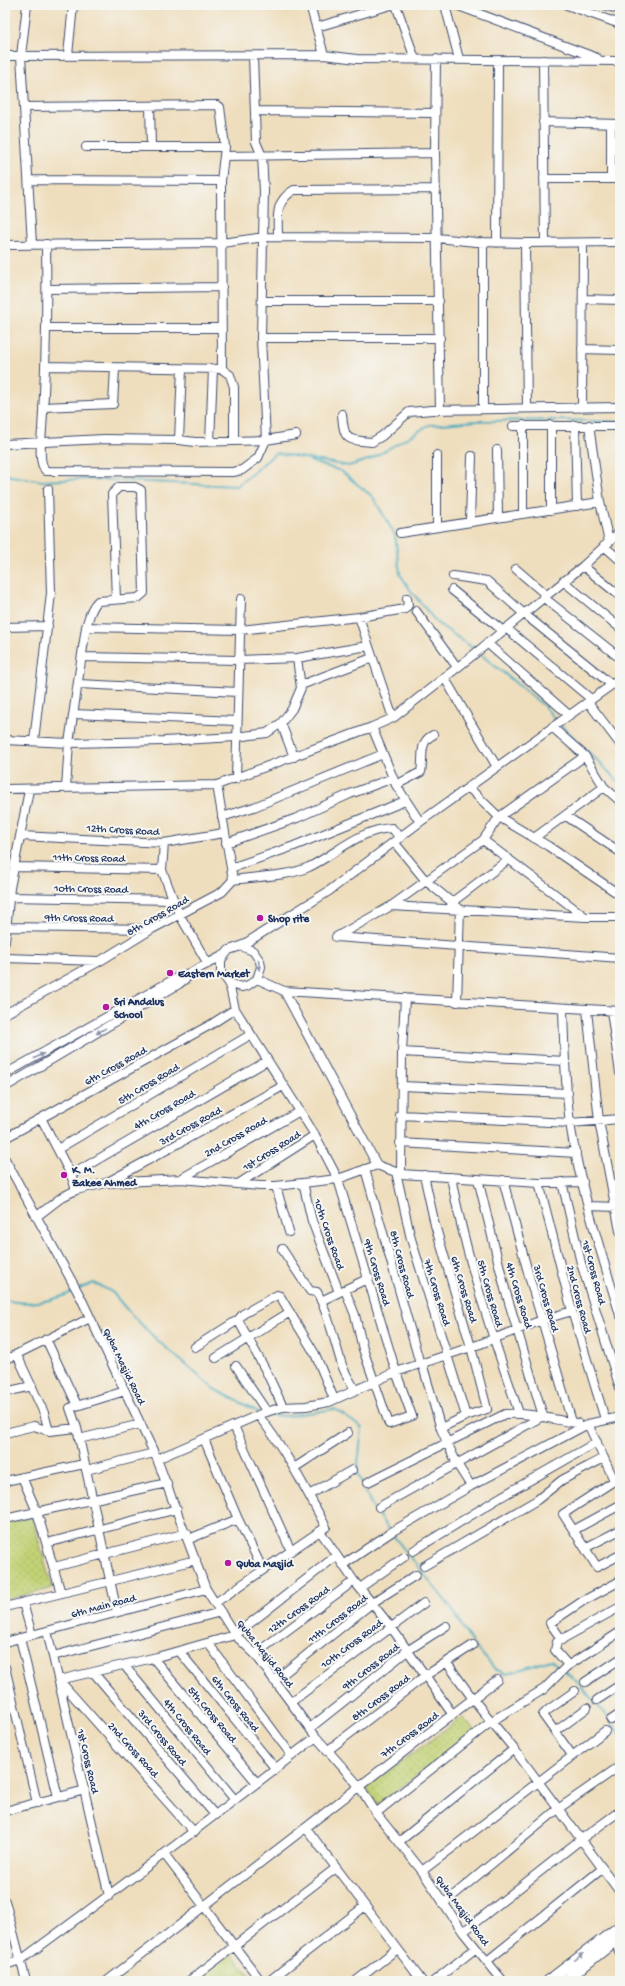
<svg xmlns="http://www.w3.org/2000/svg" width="625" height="1986" font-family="'Gochi Hand',sans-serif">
<defs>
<pattern id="park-dots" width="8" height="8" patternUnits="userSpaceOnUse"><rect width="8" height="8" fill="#c1d174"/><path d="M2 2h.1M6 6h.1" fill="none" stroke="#a5b467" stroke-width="1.8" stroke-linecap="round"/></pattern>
</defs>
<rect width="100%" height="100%" fill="#f6f6f2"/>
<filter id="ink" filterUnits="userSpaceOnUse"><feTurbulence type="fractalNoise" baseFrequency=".025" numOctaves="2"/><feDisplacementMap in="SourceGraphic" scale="8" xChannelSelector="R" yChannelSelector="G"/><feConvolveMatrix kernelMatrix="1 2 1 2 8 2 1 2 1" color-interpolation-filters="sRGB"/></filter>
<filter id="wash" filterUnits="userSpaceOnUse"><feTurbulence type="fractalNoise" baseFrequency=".012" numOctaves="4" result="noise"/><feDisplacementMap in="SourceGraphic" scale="16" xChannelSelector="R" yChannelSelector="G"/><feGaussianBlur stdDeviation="0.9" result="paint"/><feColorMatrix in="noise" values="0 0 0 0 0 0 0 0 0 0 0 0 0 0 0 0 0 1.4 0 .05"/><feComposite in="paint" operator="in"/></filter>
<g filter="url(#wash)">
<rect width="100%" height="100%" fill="#efdebd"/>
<!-- park -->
<path fill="url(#park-dots)" stroke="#6e8069" d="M32,1517l20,71 -46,12 -1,-77z
M462,1717l13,14 -97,74 -12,-17z
M232,1953l22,28h-59z"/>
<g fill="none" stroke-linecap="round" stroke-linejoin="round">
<!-- stream -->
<path stroke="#3ea8bd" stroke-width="2" d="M310,461l31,10 32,26 22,38 5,39 11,17 26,32 39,27
M5,475l37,6 44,-2 151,7 39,-33 73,13 22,-7 58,-34 48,-4 83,-1 60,2
M479,653l64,52 14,16
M560,724l60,59
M79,1289l15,-6 18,9 17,20 28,28 57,49 45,23
M5,1300c25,6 47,2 70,-9
M268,1415l19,1 48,-7 27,19 -5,44 15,34 17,24
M392,1534l60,75 20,34
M475,1646l20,23 11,5 45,-14 10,9
M565,1671l15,14 29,34
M612,1723l8,11"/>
</g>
</g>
<g filter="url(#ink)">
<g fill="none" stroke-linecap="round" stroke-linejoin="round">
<defs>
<path id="minor" d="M27,5l-6,51 11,188
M310,5l14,50
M396,5l19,54
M445,5l14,54
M456,5l141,53
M567,5l53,19
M605,5l15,5
M317,27l74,-22
M68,55l5,-50
M5,56l319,-1 33,4 263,2
M436,59l-1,94 5,256
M543,60l2,183
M150,106l1,41
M24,107l193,-2 3,2 5,40 -4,34 1,188
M255,111l180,2
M543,122l77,2
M86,147h139
M611,150h9
M224,156l211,-3
M544,179h76
M611,179v-55
M29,180l192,1
M278,237c0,-20 -4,-35 16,-47l142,-1
M497,243l1,-183
M525,243l2,165
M46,244c1,62 0,124 -4,186 -1,11 -4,34 4,41l187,1 9,-2 16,-12 8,-18 -5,-102 3,-147 -2,-35 -6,-14 -3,-86
M5,245l217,-2 42,-6 173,1 39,4 49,1 95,-1
M47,289l175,-2
M583,299l37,1
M263,301h176
M46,328h176
M261,338h179
M582,349l38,1
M46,366l176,3 8,6 4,12v54
M43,407l70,-3 2,-36
M582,408l1,-165
M483,409v-167
M342,414c2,26 4,26 30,28l10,-6 27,-24 23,-2 188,-3
M551,425v85
M575,425l2,81
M589,425l11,77 9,40
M513,426h107
M179,440l3,-71
M210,441l3,-72
M5,444l99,-5 75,1 16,2 71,-2 30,-5
M497,450l1,68
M437,455v72
M523,514v-89
M470,521l2,-65
M400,533l200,-31
M604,546l16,14
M583,566l37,30
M516,569l30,26
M453,576l34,5 36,32 89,72
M563,581l57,47
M452,590l50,40
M543,597l77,61
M416,611l41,56
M359,617l34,101
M5,627l43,-1
M86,627l154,3 119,-13 46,-8 3,-4 -1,-7
M506,628l85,71
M487,643l82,72
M83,657l155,3 59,-2 71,-12
M444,677l53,90
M79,684l159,8
M301,685l71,-27
M588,702l32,42
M74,714l162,7
M281,723l13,34
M372,727l24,58 24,37
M552,727l33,29 19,31 16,14
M5,740l64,3 95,-2 72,-4 31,-4 14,-10 11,-14 9,-21 -4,-30
M34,741l17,-148 -3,-104
M236,779l5,-180
M396,785l25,-13c3,-14 -3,-30 12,-37
M468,787l31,30 49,29 72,49
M66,788l3,-45 17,-116c3,-9 5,-20 12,-26l40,-3 6,-5 -3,-103 -6,-3h-16l-7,7 4,105
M5,789l212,-4 155,-58 21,-9 79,-62 111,-90 37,-34
M566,816l54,36
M222,817l32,-10 129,-53
M20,836l144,7 60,-10
M534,838l70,-51
M483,840l101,76
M394,842l32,39 34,28 -3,93
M164,843l-2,27 17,44 29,50
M226,843l71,-25 53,-24 43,-16
M15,867l147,3
M231,868l63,-22 111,-45
M233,880c25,-4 53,-3 76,-13 29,-14 49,-37 83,-39l8,10
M9,897l165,3
M451,903l58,-44
M391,906l194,11h35
M6,927l145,2
M336,937l55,-31 92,-66 16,-23 86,-61
M336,937l284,21
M5,942l5,-54 19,-98
M241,946l88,-55 91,-69 200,-143
M5,958l94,3
M257,979l27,12 336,20
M229,983l12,4 6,-1 10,-7 4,-12 -1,-6 -7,-10 -12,-5 -12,4 -8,10v13l8,10 6,26 80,126 23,44 58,193 16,44 -23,8 -26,-75 -8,-34 -10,-25
M284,991l93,174
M563,1008c1,38 2,77 7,115 10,65 31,129 50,192
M587,1010l12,111 21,110
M611,1011l9,62
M5,1014l95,-53 52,-32 70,-37 11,-12 -16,-95
M402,1052l163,9
M5,1074l171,-96 16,-6 32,-17
M401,1086l167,7
M5,1087l174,-103 10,-8
M400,1115l170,8 50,-4
M41,1118l30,57 5,15
M5,1138l205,-113 25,-16
M400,1143l176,10
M58,1149l192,-114
M5,1159l76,139 76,161 49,130 29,46 20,19 61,83 43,49 17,27 46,58 41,61 40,49
M365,1169l55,195
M396,1172l15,67 55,177
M401,1174l1,-122 3,-54
M71,1175l196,-114
M424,1175l11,50 36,122 16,62 -21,7 -25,12
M451,1177c15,81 41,158 68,236
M182,1178l118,-67
M503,1180l26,96 43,146
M108,1182l175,-96
M562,1182l19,81 39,125
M303,1183l9,38 27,71
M539,1183l33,128 33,108
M238,1184l77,-49
M276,1186l13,46
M588,1206l31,1
M36,1217l26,-20 14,-7 30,-7 75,-4 79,7h16l62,-7 39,-14 24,9 138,9 44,-1
M282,1249l28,42 7,1c12,23 17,48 25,73 3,9 9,17 13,25
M321,1301l48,-23
M46,1339l31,66
M195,1347l43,-27
M17,1355l27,58 5,18
M216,1358l74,-46
M5,1360l85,-42
M422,1363l19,66 16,35 14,22
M236,1366l31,46
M5,1392l27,-6
M283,1407l-17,-36 -28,-51 5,-6 34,-19 3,1 35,58 19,45
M258,1415c28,35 47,73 68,112l-6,4 34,50 37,46 62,88
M588,1424l26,56
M234,1426l57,125
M5,1433l29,-7 15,5 28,-3
M79,1439l62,-15
M204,1439l34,80 25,51
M157,1459l106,-46 20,-6 23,-1 23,-4 67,-30 84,-28 62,-24 30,-9
M294,1468l54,-35
M86,1470l68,-17
M22,1477l15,35 24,81
M620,1477l-57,37 34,53 23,-12
M5,1481l79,-17
M368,1482l137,-68c25,-2 47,6 72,9
M309,1495l43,-25
M379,1507l164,-91 -38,-127 -27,-110
M5,1519l162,-36
M574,1530l46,-25
M189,1539l49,-20
M47,1543l130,-34
M585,1548l35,-18
M413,1551l86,-53 98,-56
M344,1564l49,-33 78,-45 117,-62 32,-7
M424,1566l113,-66 25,-20 42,-22
M54,1567l133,-34
M360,1588l44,-31
M23,1603l9,32
M215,1603l105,-72
M5,1607l191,-47
M117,1612l-40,-184 -7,-20 55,-17
M47,1631l62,265
M20,1638l38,159
M562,1640l-12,-17 33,-22 37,-20
M5,1642l201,-53
M208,1643l84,113
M179,1651l96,117
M255,1654l99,-73
M53,1656l168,-44
M153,1658l104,125
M447,1663l26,36 41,50 106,143
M124,1665l111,135
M568,1665l-13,-15 2,-8 63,-35
M5,1667l32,136
M93,1672l122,143
M274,1681l98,-78 44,-28
M585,1682l35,-23
M597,1700l23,-15
M291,1702l133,-99
M611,1720l9,-6
M310,1728l97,-77 39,-25
M555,1732l32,-24
M327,1751l98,-75 48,-31
M572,1755l-29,-40 5,-5 27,-19
M5,1811l80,-21
M376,1813l116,-92 52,-32 22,-22 54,-35
M306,1828l116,153
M194,1832l-135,-152 98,-23 78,-22 101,-79
M400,1841l114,-92
M165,1855l96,126
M422,1871l183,-140
M5,1901l21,80
M443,1904l115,-95 62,-43
M463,1932l117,-92 40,-29
M615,1941l5,12
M487,1961l115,-92
M5,1965l16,-5c100,-73 198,-147 295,-223
M107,1981l390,-301
M189,1981l147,-113
M269,1981l96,-75
M356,1981l41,-32
M434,1981l42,-33"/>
<path id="major" d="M548,1981l72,-55
M565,1981l55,-44"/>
</defs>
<!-- minor casing -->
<use href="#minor" stroke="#3b496c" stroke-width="10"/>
<!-- major casing -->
<use href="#major" stroke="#3b496c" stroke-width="12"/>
<!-- minor -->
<use href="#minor" stroke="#fff" stroke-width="8"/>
<!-- major -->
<use href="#major" stroke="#fff" stroke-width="10"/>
</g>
<!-- one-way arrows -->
<defs><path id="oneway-solid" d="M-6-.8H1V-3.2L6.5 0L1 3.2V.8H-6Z"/></defs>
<g fill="#8d97ae">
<use href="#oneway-solid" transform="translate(259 965) rotate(84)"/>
<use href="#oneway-solid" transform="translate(101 1031) rotate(149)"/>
<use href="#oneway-solid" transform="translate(39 1056) rotate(-28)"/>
<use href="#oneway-solid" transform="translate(579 1957) rotate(-37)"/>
</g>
</g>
<!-- markers -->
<g fill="#b5179e" stroke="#f6f6f2" stroke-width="1.5">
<circle cx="260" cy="918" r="4"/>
<circle cx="170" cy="973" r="4"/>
<circle cx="106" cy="1007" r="4"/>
<circle cx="64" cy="1175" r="4"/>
<circle cx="228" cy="1563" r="4"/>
</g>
<g text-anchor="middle" stroke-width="4" stroke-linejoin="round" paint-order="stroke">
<!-- street labels -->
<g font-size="11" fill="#1b2f5e" stroke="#f6f6f2">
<text transform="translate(123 829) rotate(3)" y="4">12th Cross Road</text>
<text transform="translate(89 857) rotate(1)" y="4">11th Cross Road</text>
<text transform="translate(91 888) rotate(1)" y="4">10th Cross Road</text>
<text transform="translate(157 915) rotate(-30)" y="4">8th Cross Road</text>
<text transform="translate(79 917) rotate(1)" y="4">9th Cross Road</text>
<text transform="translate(115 1065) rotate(-29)" y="4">6th Cross Road</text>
<text transform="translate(148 1083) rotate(-31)" y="4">5th Cross Road</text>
<text transform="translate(164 1109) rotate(-30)" y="4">4th Cross Road</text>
<text transform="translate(190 1125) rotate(-29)" y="4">3rd Cross Road</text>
<text transform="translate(235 1136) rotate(-30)" y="4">2nd Cross Road</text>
<text transform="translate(271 1150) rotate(-32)" y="4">1st Cross Road</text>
<text transform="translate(330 1234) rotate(71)" y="4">10th Cross Road</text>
<text transform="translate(403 1264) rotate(75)" y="4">8th Cross Road</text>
<text transform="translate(378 1272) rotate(73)" y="4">9th Cross Road</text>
<text transform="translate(595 1272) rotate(75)" y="4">1st Cross Road</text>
<text transform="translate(465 1289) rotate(73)" y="4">6th Cross Road</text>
<text transform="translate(438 1292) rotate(73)" y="4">7th Cross Road</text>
<text transform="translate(491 1293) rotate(74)" y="4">5th Cross Road</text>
<text transform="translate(520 1295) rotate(73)" y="4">4th Cross Road</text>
<text transform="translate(547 1298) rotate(74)" y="4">3rd Cross Road</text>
<text transform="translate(580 1299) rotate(75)" y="4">2nd Cross Road</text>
<text transform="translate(125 1366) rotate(64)" y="4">Quba Masjid Road</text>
<text transform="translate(103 1605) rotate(-15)" y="4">6th Main Road</text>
<text transform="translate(298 1609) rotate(-36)" y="4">12th Cross Road</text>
<text transform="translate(337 1618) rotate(-38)" y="4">11th Cross Road</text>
<text transform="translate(351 1643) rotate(-37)" y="4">10th Cross Road</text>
<text transform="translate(266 1653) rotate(51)" y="4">Quba Masjid Road</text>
<text transform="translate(370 1666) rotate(-38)" y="4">9th Cross Road</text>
<text transform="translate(380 1697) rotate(-37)" y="4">8th Cross Road</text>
<text transform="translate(236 1703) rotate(51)" y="4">6th Cross Road</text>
<text transform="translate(213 1714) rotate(50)" y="4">5th Cross Road</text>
<text transform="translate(188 1726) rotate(51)" y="4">4th Cross Road</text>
<text transform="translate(409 1734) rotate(-37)" y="4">7th Cross Road</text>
<text transform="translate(163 1737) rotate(50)" y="4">3rd Cross Road</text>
<text transform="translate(134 1749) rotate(48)" y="4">2nd Cross Road</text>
<text transform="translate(89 1761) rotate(77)" y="4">1st Cross Road</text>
<text transform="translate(463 1910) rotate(54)" y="4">Quba Masjid Road</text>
</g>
<!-- poi labels -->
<g font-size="11" font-weight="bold" fill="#1b2f5e" stroke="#f6f6f2" text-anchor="start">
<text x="268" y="922">Shop rite</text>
<text x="178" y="977">Eastern Market</text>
<text x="114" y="1005">Sri Andalus<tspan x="114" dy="13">School</tspan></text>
<text x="72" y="1173">K. M.<tspan x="72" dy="13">Zakee Ahmed</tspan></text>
<text x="236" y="1567">Quba Masjid</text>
</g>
</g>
<!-- margin -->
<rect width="625" height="1986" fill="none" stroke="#f6f6f2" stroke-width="20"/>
</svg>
